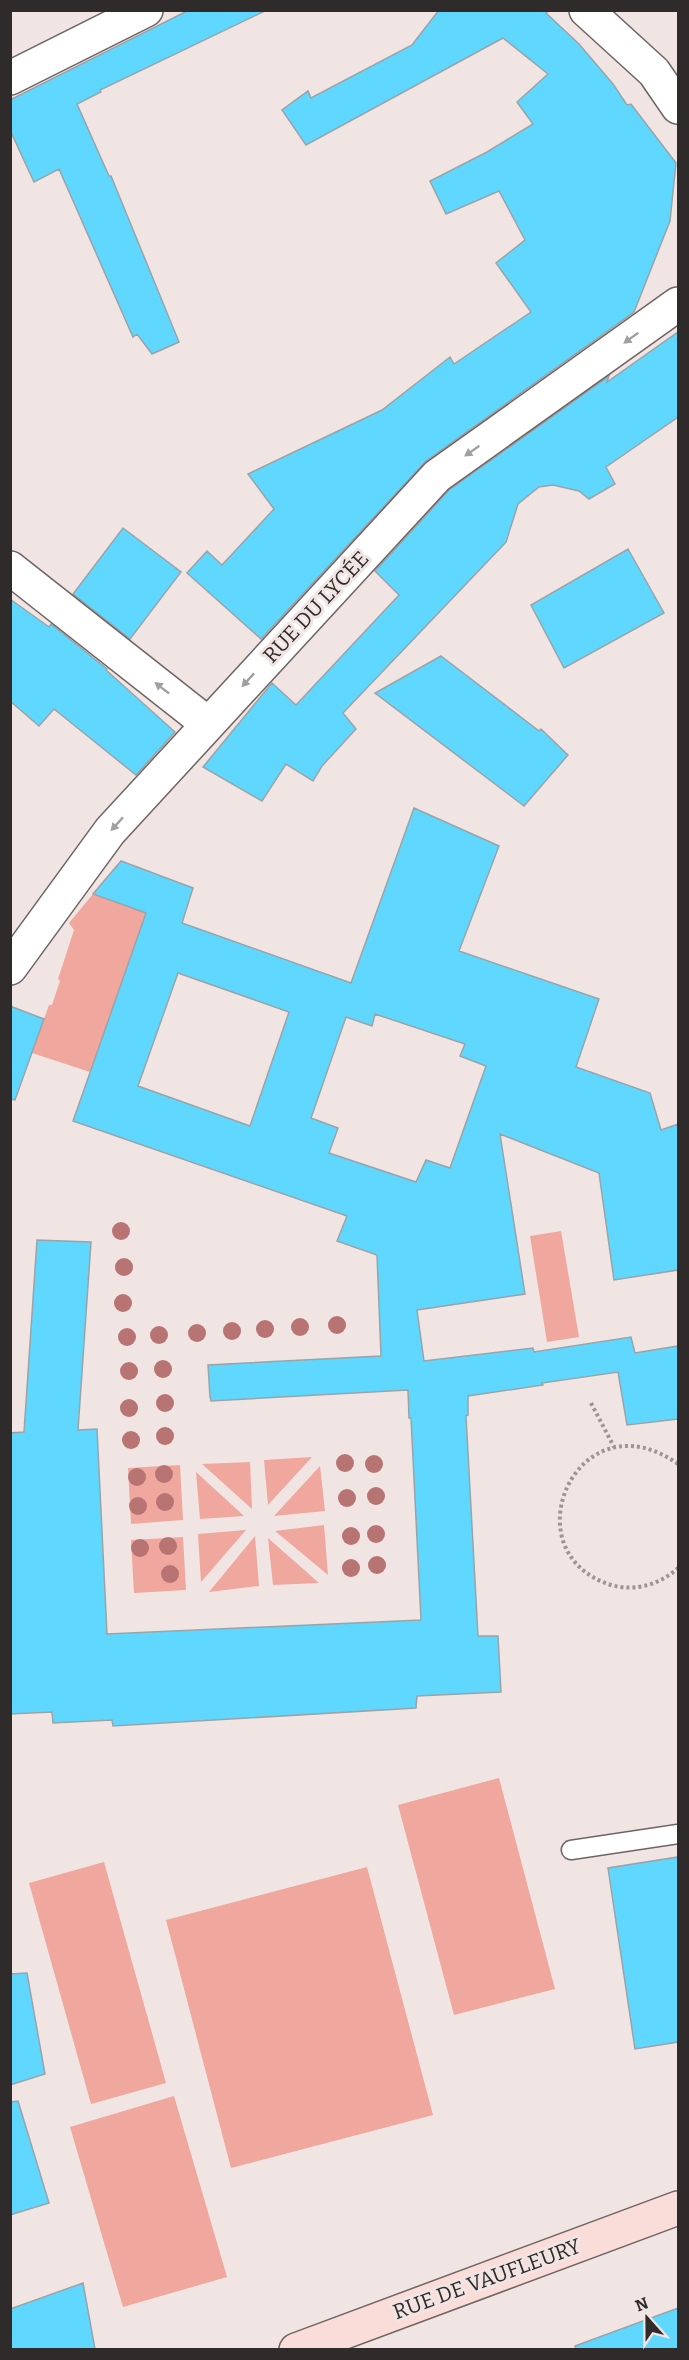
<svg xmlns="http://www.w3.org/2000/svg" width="689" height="2360" font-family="Bitter,serif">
<rect width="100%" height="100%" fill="#f1e5e3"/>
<!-- green -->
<path fill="#efa79e" d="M93,894l53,19 -56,159 -58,-19 17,-48h3l8,-24 -2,-2 16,-49 -5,-7z
M561,1231l18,106 -32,5 -17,-106z
M312,1457l-44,48 -4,-45z
M250,1462l2,47 -50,-45z
M180,1465l3,55 -52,4 -3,-56z
M320,1466l5,45 -51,5z
M196,1472l48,44 -44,3z
M324,1525l4,50 -53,-44z
M246,1530l-45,52 -3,-48z
M255,1536l4,50 -50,6z
M183,1537l3,53 -52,3 -3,-53z
M268,1538l51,45 -46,2z
M499,1778l56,211 -101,26 -56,-210z
M104,1862l62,221 -75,21 -62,-221z
M367,1867l66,248 -202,53 -65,-248z
M174,2096l53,181 -104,30 -53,-180z"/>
<!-- building -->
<path fill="#5fd7fe" stroke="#9aa4a8" stroke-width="1.5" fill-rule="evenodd" d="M189,10h78l-167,80 1,2 -24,12 32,72h2l68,166 -27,12 -15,-20 -4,3 -74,-168 -25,13 -24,-52v-30z
M439,10h111l-4,3 33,31 34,40 14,21 4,-1 45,59 -6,58 -36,91 -208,149 -165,178 -74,-66 20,-22 15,14 52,-56 -26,-35 134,-64 68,-53 4,7 77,-52 -35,-49 29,-23 -26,-49 -53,23 -16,-33 57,-29 46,-28 -16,-22 31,-28 -45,-36 -197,107 -24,-35 26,-19 3,7 101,-53z
M678,332v85l-72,50 9,17 -26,15 -10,-8 -26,-6 -14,2 -21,17 -12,38 -163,171 13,16 -34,37 -9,15 -27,-17 -24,37 -59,-34 69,-84 24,22 103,-110 -24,-24 74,-81 160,-114 -2,6z
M123,528l58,44 -51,67 -57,-45z
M628,549l36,64 -100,55 -33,-63z
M10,599l39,28 2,-3 56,45 -1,1 69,62 -39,43 -82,-66 -15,17 -29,-25z
M441,656l98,75 2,-2 27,26 -44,51 -149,-113z
M414,808l85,38 -40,105 140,48 -23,68 74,26 11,37 17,-6v146l-64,10 -15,-107 -99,-39 25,160 -108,16 7,51 109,-13 1,4 97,-15 4,16 43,-7v73l-51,6 -9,-53 -76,11 1,2 -75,11v19l-2,1 12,220h20l3,56 -84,4 -1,12 -303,18 -1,-6 -59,3 -1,-11 -42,2v-281l14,-1 13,-192 54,2 -13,188 19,-1 10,205 314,-14 -10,-202h-2l-1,-28 -197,11 -1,-4 -2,-32 173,-9 -4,-101 -40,-14 10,-25 -274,-95 73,-208 -53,-19 28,-33 72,27 -11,35 169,60zM178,973l111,39 -39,114 -112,-40zM375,1014l90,30 -5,12 26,10 -36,102 -24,-8 -10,22 -87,-29 9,-25 -27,-10 35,-101 26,9z
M10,1006l34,13 -29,81 -5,-1z
M678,1857v185l-43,7 -27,-181z
M27,1973l18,101 -35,11v-111z
M18,2101l31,102 -39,12v-113z
M83,2283l12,66h-85v-40z
M678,2308v41h-102l-1,-3z"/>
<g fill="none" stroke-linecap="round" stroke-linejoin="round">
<defs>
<path id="lane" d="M571,1850l107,-16"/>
<path id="street" d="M586,10l68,62 24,35
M10,78l136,-68
M10,568l198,156
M10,968l100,-137 327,-355 241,-172"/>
<path id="secondary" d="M296,2350l382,-142"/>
</defs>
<!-- lane casing -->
<use href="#lane" stroke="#6e6463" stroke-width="21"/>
<!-- street casing -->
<use href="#street" stroke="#6e6463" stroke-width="36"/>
<!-- secondary casing -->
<use href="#secondary" stroke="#6e6463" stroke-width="36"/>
<!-- path -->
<path stroke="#9e9593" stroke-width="4" stroke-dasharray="3 3" stroke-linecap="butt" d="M591,1403l23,44
M678,1464c-100,-71 -171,88 -67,121 24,7 50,-1 67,-17"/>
<!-- lane -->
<use href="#lane" stroke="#fff" stroke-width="18"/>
<!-- street -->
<use href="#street" stroke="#fff" stroke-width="33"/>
<!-- secondary -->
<use href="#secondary" stroke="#fadcd9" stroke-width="33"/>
</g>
<!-- trees -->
<g fill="#b87373">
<circle cx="121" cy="1231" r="9"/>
<circle cx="124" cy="1267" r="9"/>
<circle cx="123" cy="1303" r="9"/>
<circle cx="337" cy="1325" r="9"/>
<circle cx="300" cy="1327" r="9"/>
<circle cx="265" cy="1329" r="9"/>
<circle cx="232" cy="1331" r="9"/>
<circle cx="197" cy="1333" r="9"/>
<circle cx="159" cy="1335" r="9"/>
<circle cx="127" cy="1337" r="9"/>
<circle cx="163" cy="1369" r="9"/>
<circle cx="129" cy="1371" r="9"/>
<circle cx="165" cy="1403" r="9"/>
<circle cx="129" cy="1408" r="9"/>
<circle cx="165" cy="1436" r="9"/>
<circle cx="131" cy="1440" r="9"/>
<circle cx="345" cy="1463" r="9"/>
<circle cx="374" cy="1464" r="9"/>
<circle cx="164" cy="1474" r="9"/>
<circle cx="137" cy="1477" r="9"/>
<circle cx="376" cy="1496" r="9"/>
<circle cx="347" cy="1498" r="9"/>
<circle cx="165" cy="1502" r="9"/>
<circle cx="138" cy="1506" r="9"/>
<circle cx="376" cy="1534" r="9"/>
<circle cx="351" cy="1536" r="9"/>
<circle cx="168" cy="1546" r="9"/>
<circle cx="140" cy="1548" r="9"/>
<circle cx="377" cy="1565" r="9"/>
<circle cx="351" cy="1568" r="9"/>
<circle cx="170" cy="1574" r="9"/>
</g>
<!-- one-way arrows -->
<defs><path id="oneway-solid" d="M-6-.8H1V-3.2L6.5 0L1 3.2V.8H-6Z" transform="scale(1.5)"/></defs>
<g fill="#a1a09f">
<use href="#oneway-solid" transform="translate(631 338) rotate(144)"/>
<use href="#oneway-solid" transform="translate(472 451) rotate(145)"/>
<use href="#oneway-solid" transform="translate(248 680) rotate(133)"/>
<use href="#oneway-solid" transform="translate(162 688) rotate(-142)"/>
<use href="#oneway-solid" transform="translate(117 824) rotate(132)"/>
</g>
<g text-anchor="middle" stroke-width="6" stroke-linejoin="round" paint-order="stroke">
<!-- street labels -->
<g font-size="21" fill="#2f2b2a" stroke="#f1e5e3">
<text transform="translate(316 607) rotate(-47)" y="7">RUE DU LYCÉE</text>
<text transform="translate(487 2279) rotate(-20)" y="7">RUE DE VAUFLEURY</text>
</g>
</g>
<!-- border -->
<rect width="689" height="2360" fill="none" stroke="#2f2b2a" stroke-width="24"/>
<!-- north arrow -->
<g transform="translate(647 2318) rotate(339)" stroke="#f1e5e3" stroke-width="4.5" paint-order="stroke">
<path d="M0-4.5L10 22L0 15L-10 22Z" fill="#2f2b2a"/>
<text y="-9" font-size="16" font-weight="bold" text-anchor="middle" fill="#2f2b2a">N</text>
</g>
</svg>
